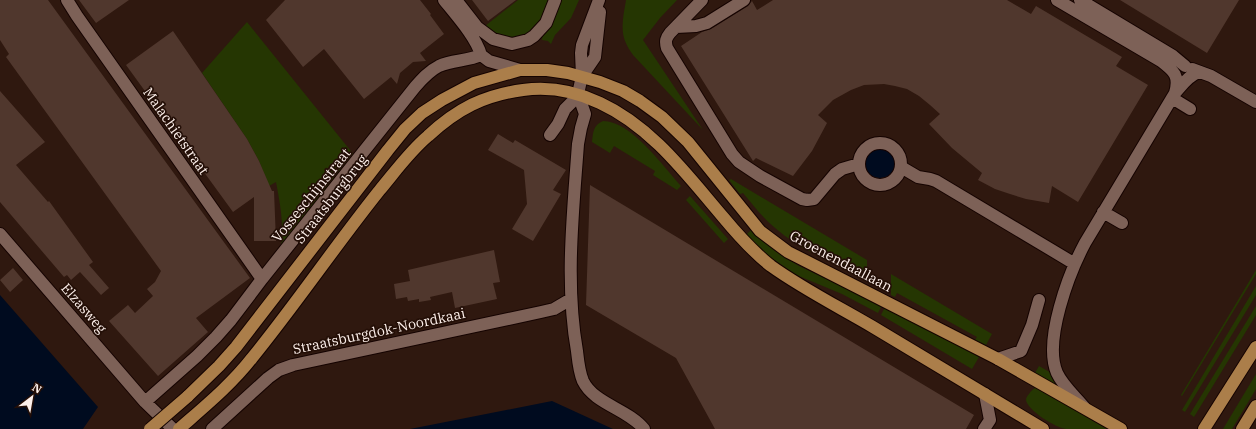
<svg xmlns="http://www.w3.org/2000/svg" width="1256" height="429" font-family="'IBM Plex Serif',serif">
<rect width="100%" height="100%" fill="#2f180f"/>
<!-- green -->
<path fill="#253602" d="M518,0h61l-8,18 -16,17 -4,9 -3,-3 -6,-1 2,-21c-5,4 -11,12 -17,15 -14,8 -31,0 -42,-8z
M626,0h51l-17,18 -17,22 60,90 -70,-75c-3,-4 -6,-9 -8,-14 -5,-13 -1,-28 1,-41z
M247,22l107,133 -73,91c3,-22 -1,-43 -5,-64l-7,4 -10,-25 -12,-22 -45,-66z
M603,121c28,0 60,45 78,65l-4,4 -24,-15 2,-4 -41,-25 -4,7 -18,-11c1,-9 1,-17 11,-21z
M731,179l136,81v16l-22,-12 -2,4c-24,-12 -49,-23 -69,-41 -12,-10 -21,-22 -31,-34l-3,1 -11,-14z
M690,196l38,43 -4,4 -38,-43z
M751,230l24,21 24,15 83,39 -4,8 -36,-19 -48,-20 -24,-17 -24,-22z
M1256,270v4l-74,122 -1,-1z
M891,274l101,60 -6,11 -11,-5 2,-3 -80,-44 -2,4 -4,-2z
M1256,286v9l-71,117 -3,-2z
M1256,306v9l-62,102 -4,-3z
M885,307l53,27 41,23 -7,12 -91,-54z
M1039,366l14,8 6,13 -24,-14z
M1256,374v15l-24,40h-9z
M1035,388l4,1 68,40c-13,0 -28,0 -41,0 -10,-1 -39,-19 -40,-29 0,-2 1,-4 3,-6 2,-3 3,-4 6,-6z"/>
<!-- water -->
<path fill="#000b1f" d="M865 163a15 15 0 1 1 30 0a15 15 0 1 1-30 0Z
M0,295l98,112 -15,22h-83z
M552,401l61,28h-203z"/>
<!-- building -->
<path fill="#50372d" d="M0,0h48l202,278 -54,40 12,14 -50,44 -49,-55 19,-16 7,8 18,-17 -6,-7 8,-7 6,-11 -155,-214 3,-3 -9,-14z
M79,0h50l-33,23z
M285,0h135l11,14 -1,1 14,19 -24,19 6,8 -13,1 -13,11 -3,11 -6,-7 -27,22 -40,-50 -21,18 -37,-47z
M472,0h44l-28,21z
M773,0h234l24,14 5,-8 86,51 -6,9 32,19 -70,117 -26,-16 -3,17 -23,-4 -16,-5 -15,-5 -17,-9 4,-7 -30,-25 -23,-24 11,-10 -10,-9 -11,-9 -12,-7 -12,-3 -11,-2 -20,1 -13,5 -18,10 -15,15 9,8 -15,28 -19,25 -37,-18 -3,3 -72,-115 21,-14 9,-3 37,-23 4,-5 5,9z
M1120,0h119l-32,53z
M173,31l74,108 12,22 13,30h2l2,50h-22v-44l-21,15 -107,-147z
M0,91l45,51 -29,23 32,37 1,-1 44,61 -4,3 20,23 -8,7 -21,-23 -9,8 -4,-5 -3,2 -64,-75z
M498,134l15,9 2,-3 51,30 -13,20 8,4 -28,47 -21,-12 15,-25 -3,-34 -36,-20z
M590,185l384,230 -8,14h-251l-39,-71 -90,-53z
M494,250l6,32 -7,1 4,16 -42,9 -3,-16 -22,5 1,3 -12,2v-3l-11,2 -1,-4 -11,2 -2,-15 16,-3 -2,-11z
M13,268l10,12 -13,12 -10,-12z"/>
<g fill="none" stroke-linecap="round" stroke-linejoin="round">
<defs>
<path id="minor" d="M67,0l10,16 185,263
M444,0c12,15 32,37 37,55
M456,0l21,27 16,12 19,5 16,-4 6,-4 12,-13 9,-23
M599,0l-17,45 -1,8 1,23 -4,18 7,20 -4,14 -3,16c-5,69 -13,139 -1,207 1,9 2,21 6,30 11,23 45,28 61,48
M702,0l-32,33c-4,5 -5,8 -3,15l65,106 7,8 21,14 42,23 5,1 7,-1 21,-25 7,-5 17,-5
M1057,0l104,61c13,10 19,15 14,32
M1080,0l93,56 12,10
M676,27l20,-1 11,-3 37,-23
M481,55l8,6 31,9
M1192,69l19,7 45,26
M582,76l13,-19 5,-45
M1172,98l18,11
M550,135l8,-11 7,-15 12,-12 1,-3
M859 164a21 21 0 1 1 42 0a21 21 0 1 1-42 0Z
M901,167l17,10 12,2 6,2 139,83
M1103,212l19,11
M0,234l145,168 28,27
M998,359l23,-8 11,-26 7,-25
M145,402l52,-46 19,-19 15,-17 31,-41 153,-192c7,-8 14,-16 24,-21 13,-6 29,-5 42,-11
M1084,407c-9,-11 -21,-21 -27,-34 -14,-32 12,-100 28,-130l90,-150c7,-8 14,-18 24,-21
M212,429l56,-51 11,-8 14,-5 248,-53 13,-3 17,-10
M984,429l6,-9 -5,-26"/>
<path id="major" d="M187,397l32,-31 17,-19 152,-197 17,-21 17,-16 20,-13 32,-17 46,-13h27l21,3 32,9 23,9 17,10 22,16 26,25 72,89 28,21 210,107 123,70
M179,429c25,-22 52,-44 73,-71 44,-54 83,-112 127,-167 16,-19 30,-39 49,-55 29,-27 56,-41 95,-46 28,-4 52,1 77,13 52,24 87,72 123,114 15,18 30,35 48,49 32,23 68,41 102,61 57,34 114,68 170,102
M1204,429l52,-82
M1242,429l14,-23"/>
</defs>
<!-- minor casing -->
<use href="#minor" stroke="#150300" stroke-width="14"/>
<!-- major casing -->
<use href="#major" stroke="#150300" stroke-width="14"/>
<!-- minor -->
<use href="#minor" stroke="#7d6157" stroke-width="12"/>
<!-- major -->
<use href="#major" stroke="#ab7e4a" stroke-width="12"/>
<defs>
<path id="major-bridge" d="M150,429l37,-32"/>
</defs>
<!-- major-bridge casing -->
<use href="#major-bridge" stroke="#150300" stroke-width="14" stroke-linecap="butt"/>
<!-- major-bridge -->
<use href="#major-bridge" stroke="#ab7e4a" stroke-width="12"/>
</g>
<g text-anchor="middle" stroke-width="3.5" stroke-linejoin="round" paint-order="stroke">
<!-- street labels -->
<g font-size="14" fill="#fdf0eb" stroke="#240f07">
<text transform="translate(176 131) rotate(55)" y="5">Malachietstraat</text>
<text transform="translate(311 195) rotate(-51)" y="5">Vosseschijnstraat</text>
<text transform="translate(331 199) rotate(-52)" y="5">Straatsburgbrug</text>
<text transform="translate(841 261) rotate(28)" y="5">Groenendaallaan</text>
<text transform="translate(84 308) rotate(49)" y="5">Elzasweg</text>
<text transform="translate(379 331) rotate(-12)" y="5">Straatsburgdok-Noordkaai</text>
</g>
</g>
<!-- north arrow -->
<g transform="translate(32 397) rotate(31)" stroke="#240f07" stroke-width="3" paint-order="stroke">
<path d="M0-3L7 15L0 10L-7 15Z" fill="#fdf0eb"/>
<text y="-6" font-size="11" font-weight="bold" text-anchor="middle" fill="#fdf0eb">N</text>
</g>
</svg>
